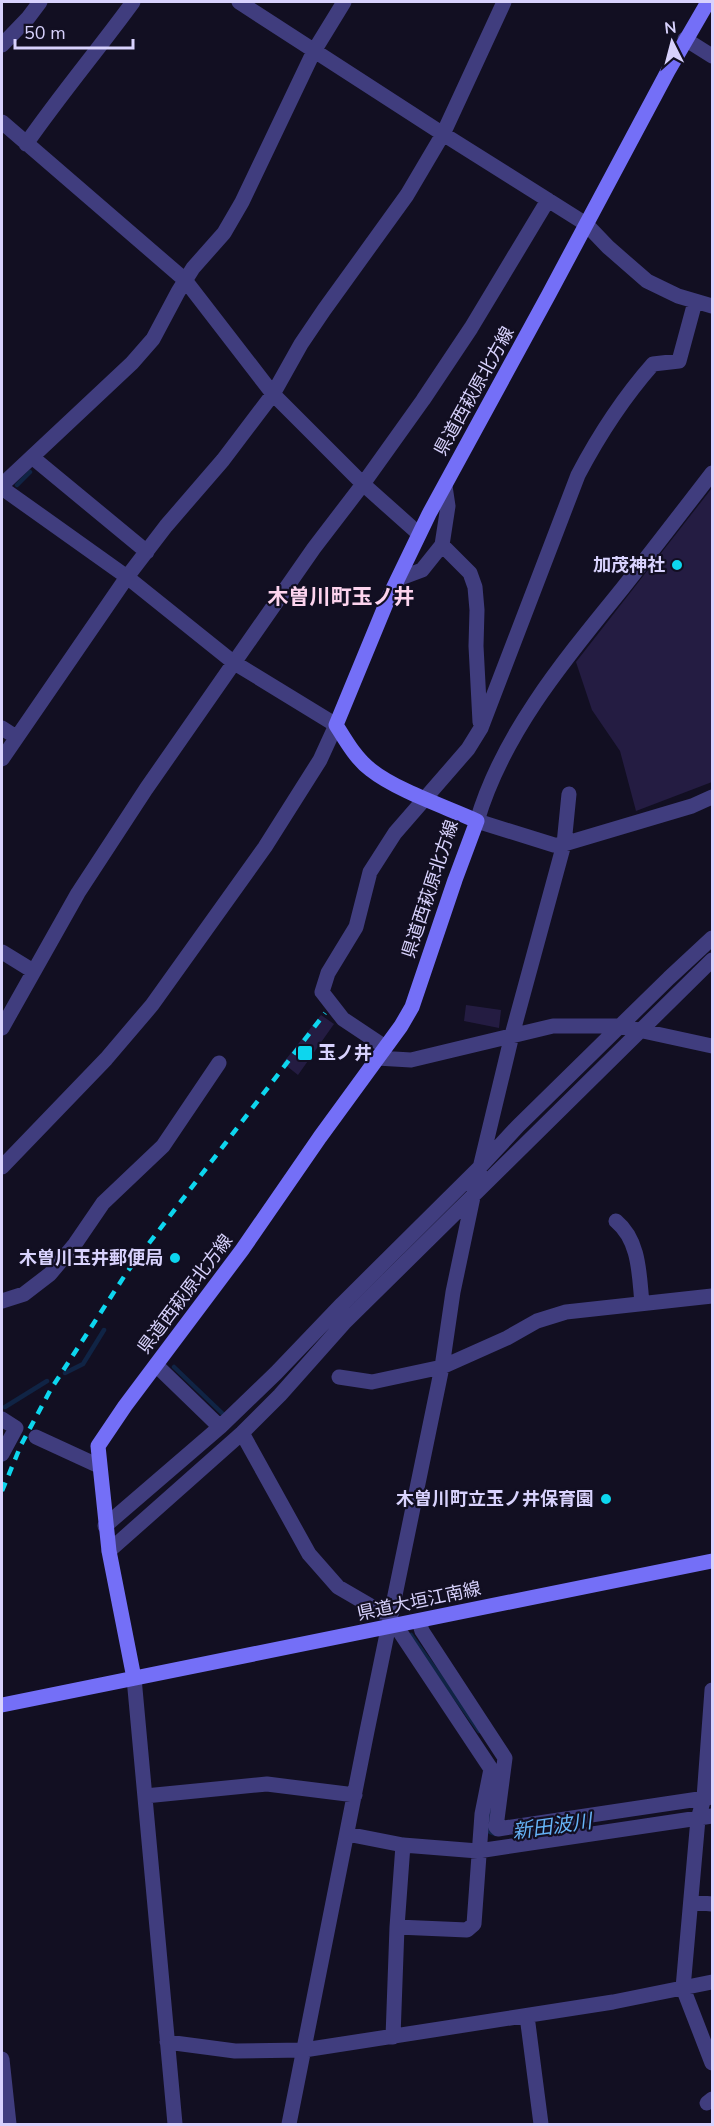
<svg xmlns="http://www.w3.org/2000/svg" width="714" height="2126" font-family="'Nunito Sans','Noto Sans JP',sans-serif">
<rect width="100%" height="100%" fill="#120f22"/>
<g fill="none" stroke-linecap="round" stroke-linejoin="round">
<!-- stream -->
<path stroke="#102445" stroke-width="4.5" d="M17,485l13,-13
M174,1367l49,47
M65,1373l18,-9 21,-34
M5,1407l42,-26
M411,1635l68,96
M491,1810l-3,16 2,6 5,2"/>
</g>
<!-- building -->
<path fill="#241c42" d="M712,488v294l-76,29 -16,-60 -28,-41 -16,-48z
M466,1005l35,5 -2,18 -35,-7z
M321,1015l13,9 -36,51 -15,-12z"/>
<g fill="none" stroke-linecap="round" stroke-linejoin="round">
<!-- minor -->
<path stroke="#403d7e" stroke-width="15" d="M239,2l204,132 143,90 22,23 39,34 31,15 34,10
M685,39l27,17
M2,45l26,-27 12,-16
M2,122l183,158 88,114 90,90 56,50
M26,144c34,-49 72,-94 107,-142
M32,457l115,95
M2,485l130,-122 21,-24 25,-47 15,-24 31,-35 18,-31 72,-151 30,-49
M2,488l125,89 106,85 103,63
M442,545l28,28 5,14 2,23 -1,36 4,76
M398,579l24,-9 20,-25 6,-39 -3,-20
M2,728l14,9
M2,759l125,-182 39,-51 57,-66 50,-66 28,-50 23,-34 83,-115 36,-61 61,-132
M477,821l77,24 10,-1 128,-38 20,-9
M2,952l31,19
M2,1028l76,-135 68,-104 168,-241 49,-64 60,-84 48,-72 77,-128
M385,1047l-42,-28 -21,-27 6,-19 28,-46 14,-55 25,-39 73,-84 13,-21 97,-253c21,-40 45,-77 75,-111l26,-3 16,-59
M377,1058l34,2 142,-34h67l92,20
M616,1221c24,20 23,54 26,82
M2,1301l22,-7 26,-20 25,-30 28,-41 60,-57 56,-83
M156,1365l64,62
M339,1377l33,5 70,-15 65,-29 30,-17 29,-9 146,-16
M2,1419l14,9 -14,26
M242,1433l67,121 29,33 43,25h11
M36,1437l63,29
M105,1526l115,-99 56,-54 66,-69 137,-136 39,-42 151,-148 43,-40
M109,1551l133,-118 38,-38 64,-72 368,-363
M419,1621l3,10 83,127 -9,69 2,2 214,-32
M134,1678c15,149 26,298 41,446
M712,1690l-8,108 -6,21 -15,169 29,75
M145,1796l122,-12 88,11
M347,1834l56,11 75,6 234,-35
M691,1902l21,2
M397,1927l6,-82
M527,2016l14,108
M393,2037l4,-110 70,3 7,-6 8,-110 9,-45 -95,-143
M167,2042l68,9 69,-1 309,-48 99,-20
M2,2059l7,65
M707,2103l5,-4
M289,2124l78,-393 75,-364 11,-75 20,-95 39,-162 52,-191 5,-50"/>
<!-- tertiary -->
<path stroke="#403d7e" stroke-width="15" d="M477,821c26,-88 88,-162 145,-232 30,-38 60,-77 90,-116
M2,1167l104,-108 46,-54 113,-158 55,-87 16,-35"/>
<!-- secondary -->
<path stroke="#746ff7" stroke-width="15" d="M134,1678l-25,-127 -11,-105 27,-40 117,-156 78,-113 81,-111 11,-19 43,-127 22,-59c-31,-14 -81,-31 -106,-51 -15,-11 -25,-29 -35,-45l52,-126 41,-85 120,-220 119,-223 40,-69
M2,1705l710,-144"/>
<!-- rail -->
<path stroke="#0dd6ee" stroke-width="4.5" stroke-dasharray="9 8" stroke-linecap="butt" d="M2,1491l19,-46 30,-56 76,-117 198,-259"/>
</g>
<!-- markers -->
<g fill="#0dd6ee" stroke="#120f22" stroke-width="2">
<circle cx="677" cy="565" r="6"/>
<rect x="297" y="1045" width="16" height="16" rx="3"/>
<circle cx="175" cy="1258" r="6"/>
<circle cx="606" cy="1499" r="6"/>
</g>
<g text-anchor="middle" stroke-width="4.5" stroke-linejoin="round" paint-order="stroke">
<!-- street labels -->
<g font-size="18" fill="#d8d2fd" stroke="#120f22">
<text transform="translate(474 391) rotate(-61)" y="6">県道西萩原北方線</text>
<text transform="translate(430 889) rotate(-72)" y="6">県道西萩原北方線</text>
<text transform="translate(185 1294) rotate(-53)" y="6">県道西萩原北方線</text>
<text transform="translate(419 1601) rotate(-12)" y="6">県道大垣江南線</text>
</g>
<!-- poi labels -->
<g font-size="18" font-weight="bold" fill="#d8d2fd" stroke="#120f22" text-anchor="end">
<text x="665" y="571">加茂神社</text>
<text x="318" y="1059" text-anchor="start">玉ノ井</text>
<text x="163" y="1264">木曽川玉井郵便局</text>
<text x="594" y="1505">木曽川町立玉ノ井保育園</text>
</g>
<!-- water labels -->
<g font-size="20" font-style="italic" fill="#66b3f7" stroke="#120f22">
<text transform="translate(552 1826) rotate(-8)" y="7">新田波川</text>
</g>
<!-- quarter labels -->
<g font-size="21" font-weight="bold" fill="#fdd4ee" stroke="#120f22">
<text x="341" y="604">木曽川町玉ノ井</text>
</g>
</g>
<!-- border -->
<rect width="714" height="2126" fill="none" stroke="#d8d2fd" stroke-width="6"/>
<!-- north arrow -->
<g transform="translate(672 42) rotate(354)" stroke="#120f22" stroke-width="4.5" paint-order="stroke">
<path d="M0-4.5L10 22L0 15L-10 22Z" fill="#d8d2fd"/>
<text y="-9" font-size="16" font-weight="bold" text-anchor="middle" fill="#d8d2fd">N</text>
</g>
<!-- scale -->
<path d="M15 39v9h118v-9" fill="none" stroke="#d8d2fd" stroke-width="3"/>
<text x="24" y="39" font-size="18" fill="#d8d2fd" stroke="#120f22" stroke-width="4.5" paint-order="stroke">50 m</text>
</svg>
